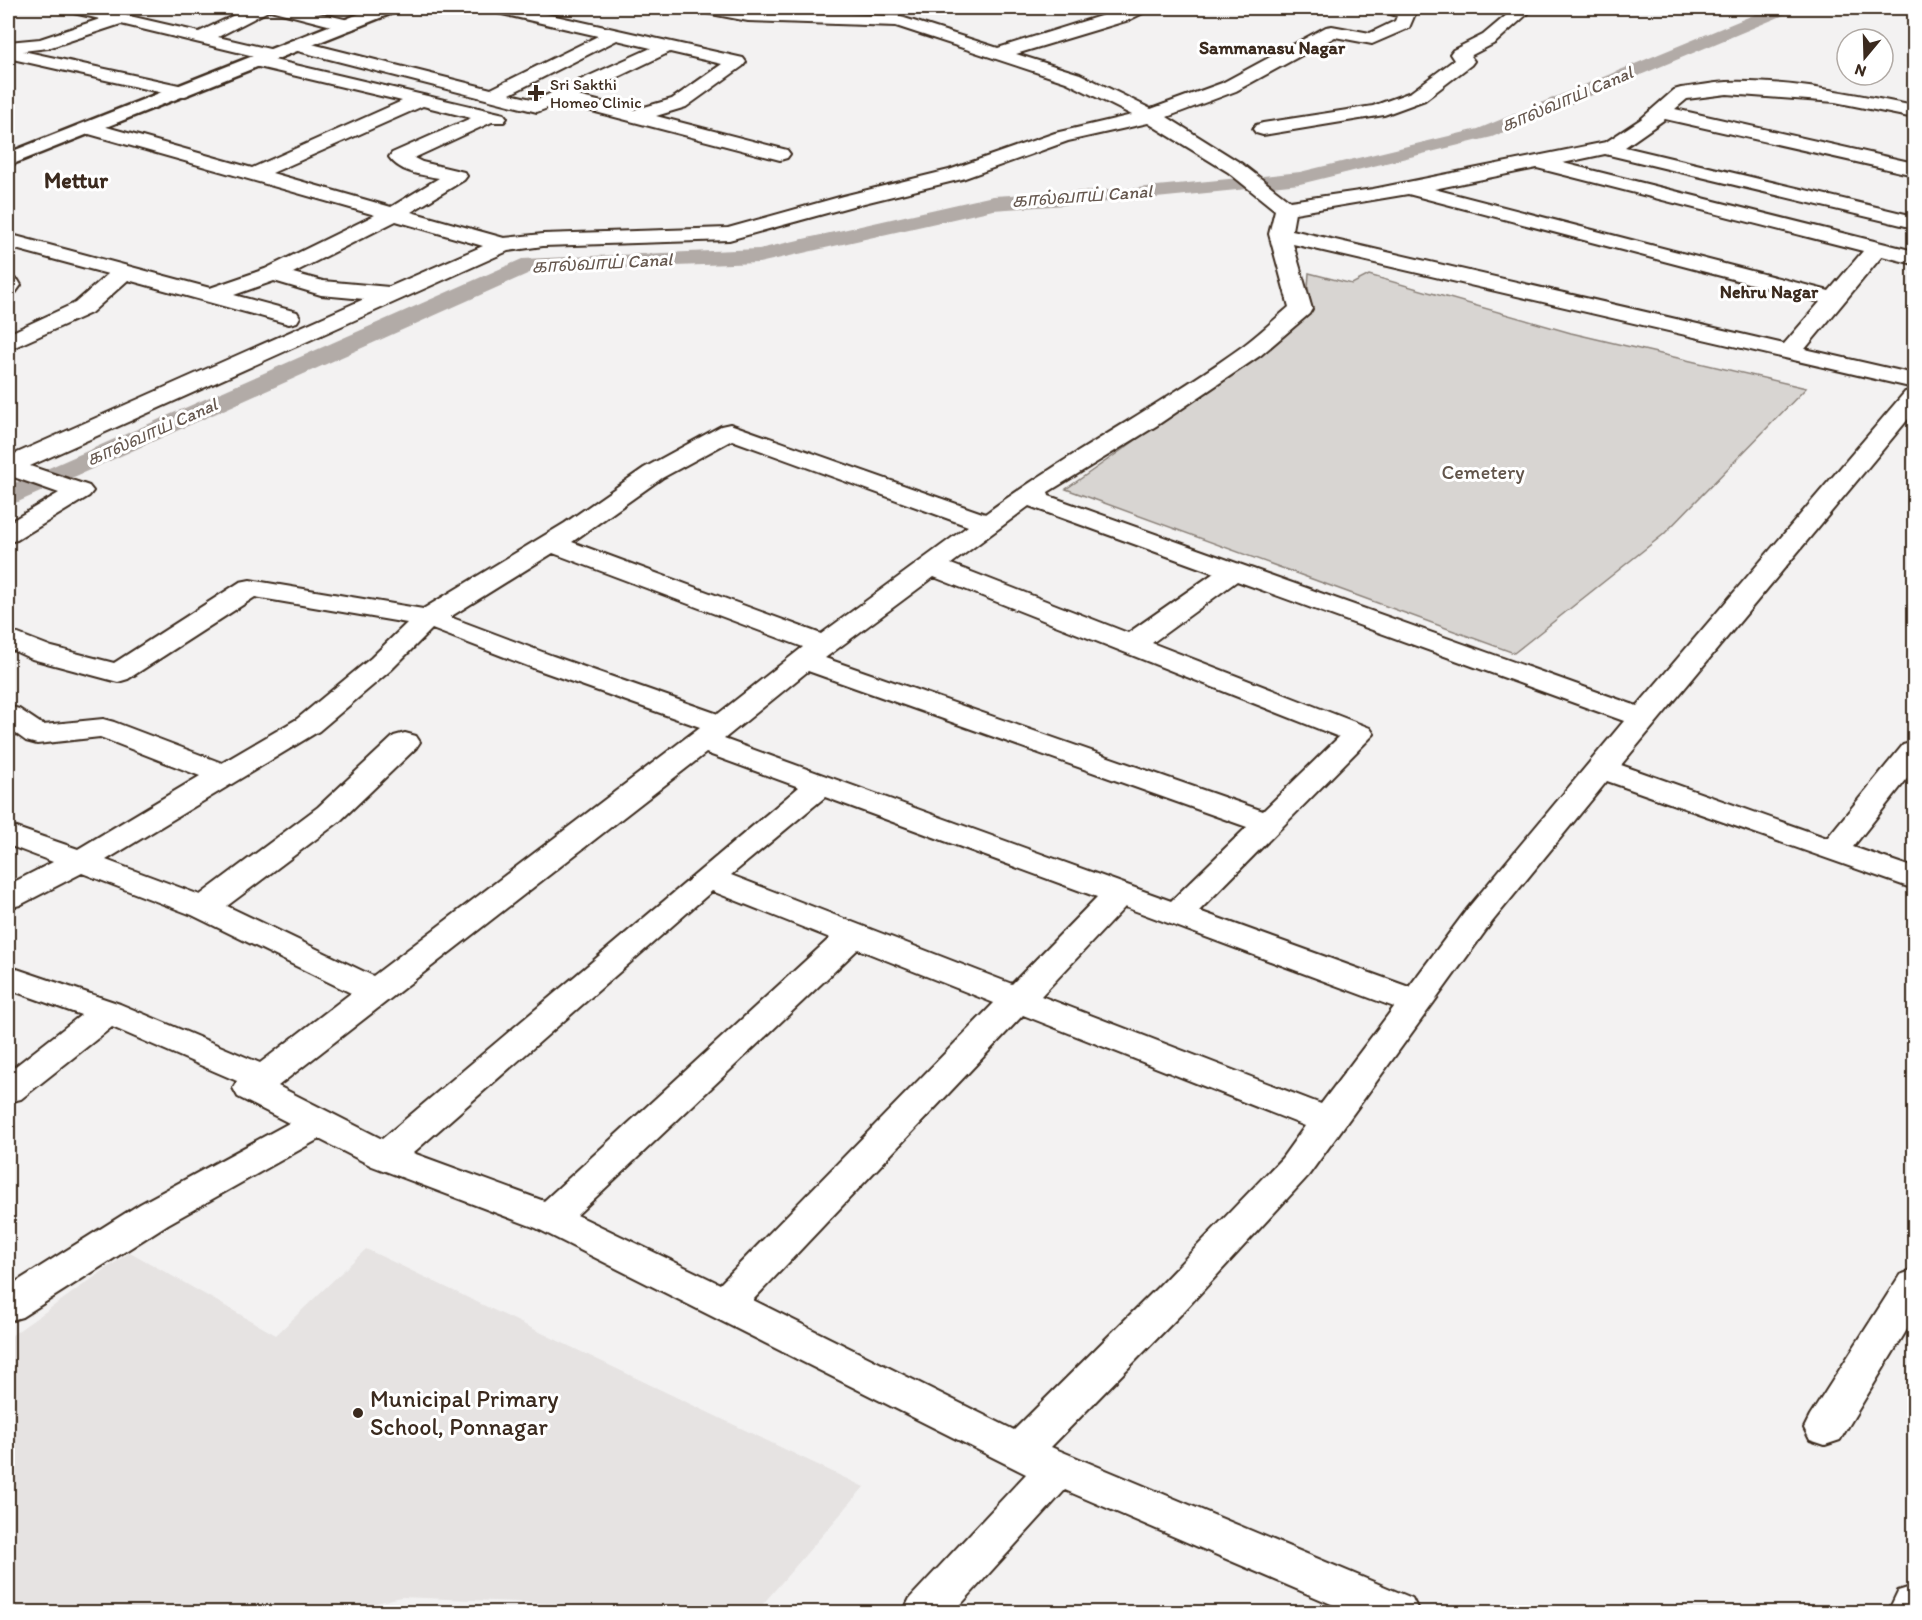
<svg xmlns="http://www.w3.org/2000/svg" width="1922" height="1620" font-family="Itim,'Noto Sans Tamil',sans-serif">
<rect width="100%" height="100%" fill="#f3f2f2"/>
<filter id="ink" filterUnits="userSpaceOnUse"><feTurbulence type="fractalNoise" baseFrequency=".0167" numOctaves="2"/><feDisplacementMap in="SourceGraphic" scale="12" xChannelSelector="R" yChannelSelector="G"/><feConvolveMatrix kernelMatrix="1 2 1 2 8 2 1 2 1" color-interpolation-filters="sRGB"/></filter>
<g filter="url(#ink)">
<!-- built -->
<path fill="#e6e3e2" d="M366,1249l498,238 -108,125 -355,-15 -61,15h-332v-274l122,-86 146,83z"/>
<!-- green -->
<path fill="#d8d5d2" stroke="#8a8078" stroke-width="1.5" d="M1309,273l43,11 17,-9 202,58 235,55 -142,146 -150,119 -448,-164 207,-145 39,-37 -4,-19z"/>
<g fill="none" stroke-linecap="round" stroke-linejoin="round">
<!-- canal -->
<path fill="#b2aba7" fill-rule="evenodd" d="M1770,8h24l-3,4 -299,125 -192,47 -29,3 -8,-1 -3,-5 3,-5 37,-4 178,-43z
M1239,178l8,1 3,5 -3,5 -111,11 -143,10 -234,53 -225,8 -516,231 -10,2v-18l514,-227 237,-10 234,-53 143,-8z"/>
<defs>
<path id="minor" d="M67,8h28l104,24 50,-24h48l56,13 3,4 -3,4 -6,1 -77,-20 -52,27 60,14 3,4 -7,5 230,54 3,4 -3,4h-12l-78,36 8,4 42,10 3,4 -3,4 -53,32 93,26 39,-4 185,-6 115,-32 106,-26 106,-37 77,-18 -66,-33 -170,-56 -148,-5 -47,-9 -2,-4 199,8 100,32 128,-40h21l-2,4 -16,8 -113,34 64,20 71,35 71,-26 104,-56 6,-1 38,7 25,-12 2,-5 -12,-4 -2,-4c11,0 25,-3 32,6l-6,14 -37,16 -37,-7 -99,54 -69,26 75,47 48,37 83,-12 233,-47 35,-23 33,-29 7,-2c15,-2 31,-5 46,-6 63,-2 127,12 187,24v12l-79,-16 -108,-8 -40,5 -12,10 239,54v12l-249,-56 -40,28 289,69v12l-309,-74 -42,9 351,88v13l-32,-8 -77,93 109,25v14l-621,-144 19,65 -3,5 -48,41 -105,71 -108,66 1,4 588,210 268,-314 9,-2v22l-293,353 206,73 76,-93 11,-3v28l-61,77 61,21v21l-307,-108 -115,141 -184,254 -123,134 -134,137 361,151 7,14h-69l-285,-122 -111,122h-51l7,-14 116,-124 -490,-246 -164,-62 -53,-27 -151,85 -146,93 -14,4v-34l132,-83 149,-81 -51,-26 -5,-9 4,-7 -125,-54 -91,72 -13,3v-30l73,-57 -73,-26v-23l112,38 140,59 91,-70 -159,-78 -110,-42 -62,32 -12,3v-23l45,-23 -45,-17v-20l70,24 122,-73 -100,-39 -63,7 -11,-3 -18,-13v-22l11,3 24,16 60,-6 11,3 108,41 75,-44 74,-61 36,-35 -152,-26 -127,82 -10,3 -86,-23 -24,-11v-18l44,17 62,16 126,-81 10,-2 173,29 142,-86 79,-55 77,-42 9,-2 255,90c83,-61 175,-108 258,-168 16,-12 31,-26 46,-39l-20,-73 6,-24 -47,-38 -80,-49 -80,18 -106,38 -106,26 -127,35 -186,6 -35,5 -478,215 59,20 4,5 -4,5 -72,44 -9,2v-19l51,-30 -51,-18v-18l356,-158 -43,-4 -47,-14 -40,14 63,17 3,5 -3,5 -8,2 -161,-44 -37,33 -83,37v-16l67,-31 33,-29 -100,-27v-13l202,54 55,-19 110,-54 -293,-83 -3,-4 3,-4h14l156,44 150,-67 -152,-36 -3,-4 7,-5 -133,-32 -73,24 -25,3 165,36 2,4 -2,4 -7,2 -173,-39v-16l32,-3 60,-20 -31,-7zM423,106l48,12 -79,35 -3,4c11,16 33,18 50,21l-48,29 -119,-34zM1537,168l326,83 -34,40 -395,-102zM1408,194l412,108 -36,42 -492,-114 3,-17zM396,221l87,25 -94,41 -66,-6 -30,-8zM732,440l236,86 -147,108 -249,-92 90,-64zM1029,506l185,67 -86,60 -177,-69zM553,553l250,94 -85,67 -165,-58 -103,-39zM934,577l405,160 -76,74 -438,-153zM1237,581l387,140 -156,187 -59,79 -210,-76 175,-177 -4,-6 -218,-85zM432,629l101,39 167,59 -327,249 -146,-70 113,-85 76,-73 4,-6 -4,-6 -11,-3 -11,3 -76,71 -118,88 -94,-35 213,-129 72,-61zM808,671l439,156 -76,74 -447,-162zM706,753l93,34 -417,352 -104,-53zM825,797l272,100 -85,87 -281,-109zM712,891l118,47 -286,263 -131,-48zM1125,907l269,100 -73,97 -280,-108zM858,949l136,54 -274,281 -143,-69zM1023,1015l282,111 -23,32 -125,130 -143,142 -261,-130z
M491,8h29l223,50 3,4 -3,4 -57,41 -30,9 131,34 3,4 -3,4 -7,2 -219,-57 -24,9 -247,-63 -3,-4 3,-4 6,-1 195,49 107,-53 -105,-24zM617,40l34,8 -115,52 -26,-6zM670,52l52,12 -50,35 -38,11 -56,-14z
M1515,8h19l-39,35 -25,13 4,5 -3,4 -46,35 -41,15 -121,20 -7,-2 -3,-4 3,-4 7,-2 110,-17 38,-14 43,-32 -4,-6 3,-4 30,-15z
M8,277l10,3 3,5 -5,7 -8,2z
M1914,1270v48l-74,122 -15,5 -15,-5 -6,-12 6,-12 90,-141z
M1914,1586v26h-26l10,-21z"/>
<path id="major" d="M374,8h24l-3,4 -387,154v-13z"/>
</defs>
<!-- minor casing -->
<use href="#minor" stroke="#3b2a1e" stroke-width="4"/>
<!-- major casing -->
<use href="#major" stroke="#3b2a1e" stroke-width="5"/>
<!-- minor -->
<use href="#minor" fill="#fff" fill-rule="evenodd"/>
<!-- major -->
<use href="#major" fill="#fff" fill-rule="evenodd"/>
</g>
</g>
<!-- markers -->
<g fill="#3b2a1e" stroke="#fff" stroke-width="2">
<path d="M533 84h6v6h6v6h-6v6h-6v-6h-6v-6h6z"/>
<circle cx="358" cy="1413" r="6"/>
</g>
<g text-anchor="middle" stroke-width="6" stroke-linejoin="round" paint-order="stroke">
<!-- far-poi labels -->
<g font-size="16" fill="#3b2a1e" stroke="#fff" text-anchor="start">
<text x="550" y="90">Sri Sakthi<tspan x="550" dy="18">Homeo Clinic</tspan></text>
</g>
<!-- far-quarter labels -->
<g font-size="18" font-weight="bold" fill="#3b2a1e" stroke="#fff">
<text x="1272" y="54">Sammanasu Nagar</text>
<text x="1769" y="298">Nehru Nagar</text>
</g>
<!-- far-water labels -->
<g font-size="18" font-style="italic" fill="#65574e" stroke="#fff">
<text transform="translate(1567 99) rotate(-23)" y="6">கால்வாய் Canal</text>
<text transform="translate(1082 196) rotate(-4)" y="6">கால்வாய் Canal</text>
<text transform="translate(602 263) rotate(-3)" y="6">கால்வாய் Canal</text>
<text transform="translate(152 432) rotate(-24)" y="6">கால்வாய் Canal</text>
</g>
<!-- park labels -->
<g font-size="20" fill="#62554b" stroke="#fff">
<text x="1483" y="479">Cemetery</text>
</g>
<!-- far-district labels -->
<g font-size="22" font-weight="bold" fill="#3b2a1e" stroke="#fff">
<text x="76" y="188">Mettur</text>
</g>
<!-- near-poi labels -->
<g font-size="24" fill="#3b2a1e" stroke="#fff" text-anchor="start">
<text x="370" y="1407">Municipal Primary<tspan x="370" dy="28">School, Ponnagar</tspan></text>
</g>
</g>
<!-- margin -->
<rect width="1922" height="1620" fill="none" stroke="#fff" stroke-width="30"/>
<rect x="15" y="15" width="1892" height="1590" fill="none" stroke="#3b2a1e" stroke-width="2" filter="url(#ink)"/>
<!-- north arrow -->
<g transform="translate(1865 57) rotate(199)"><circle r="28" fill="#ffffff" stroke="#b1aaa5" stroke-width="1.5"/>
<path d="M0-4.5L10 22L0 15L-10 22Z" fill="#3b2a1e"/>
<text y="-9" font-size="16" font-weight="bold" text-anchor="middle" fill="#3b2a1e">N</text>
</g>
</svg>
